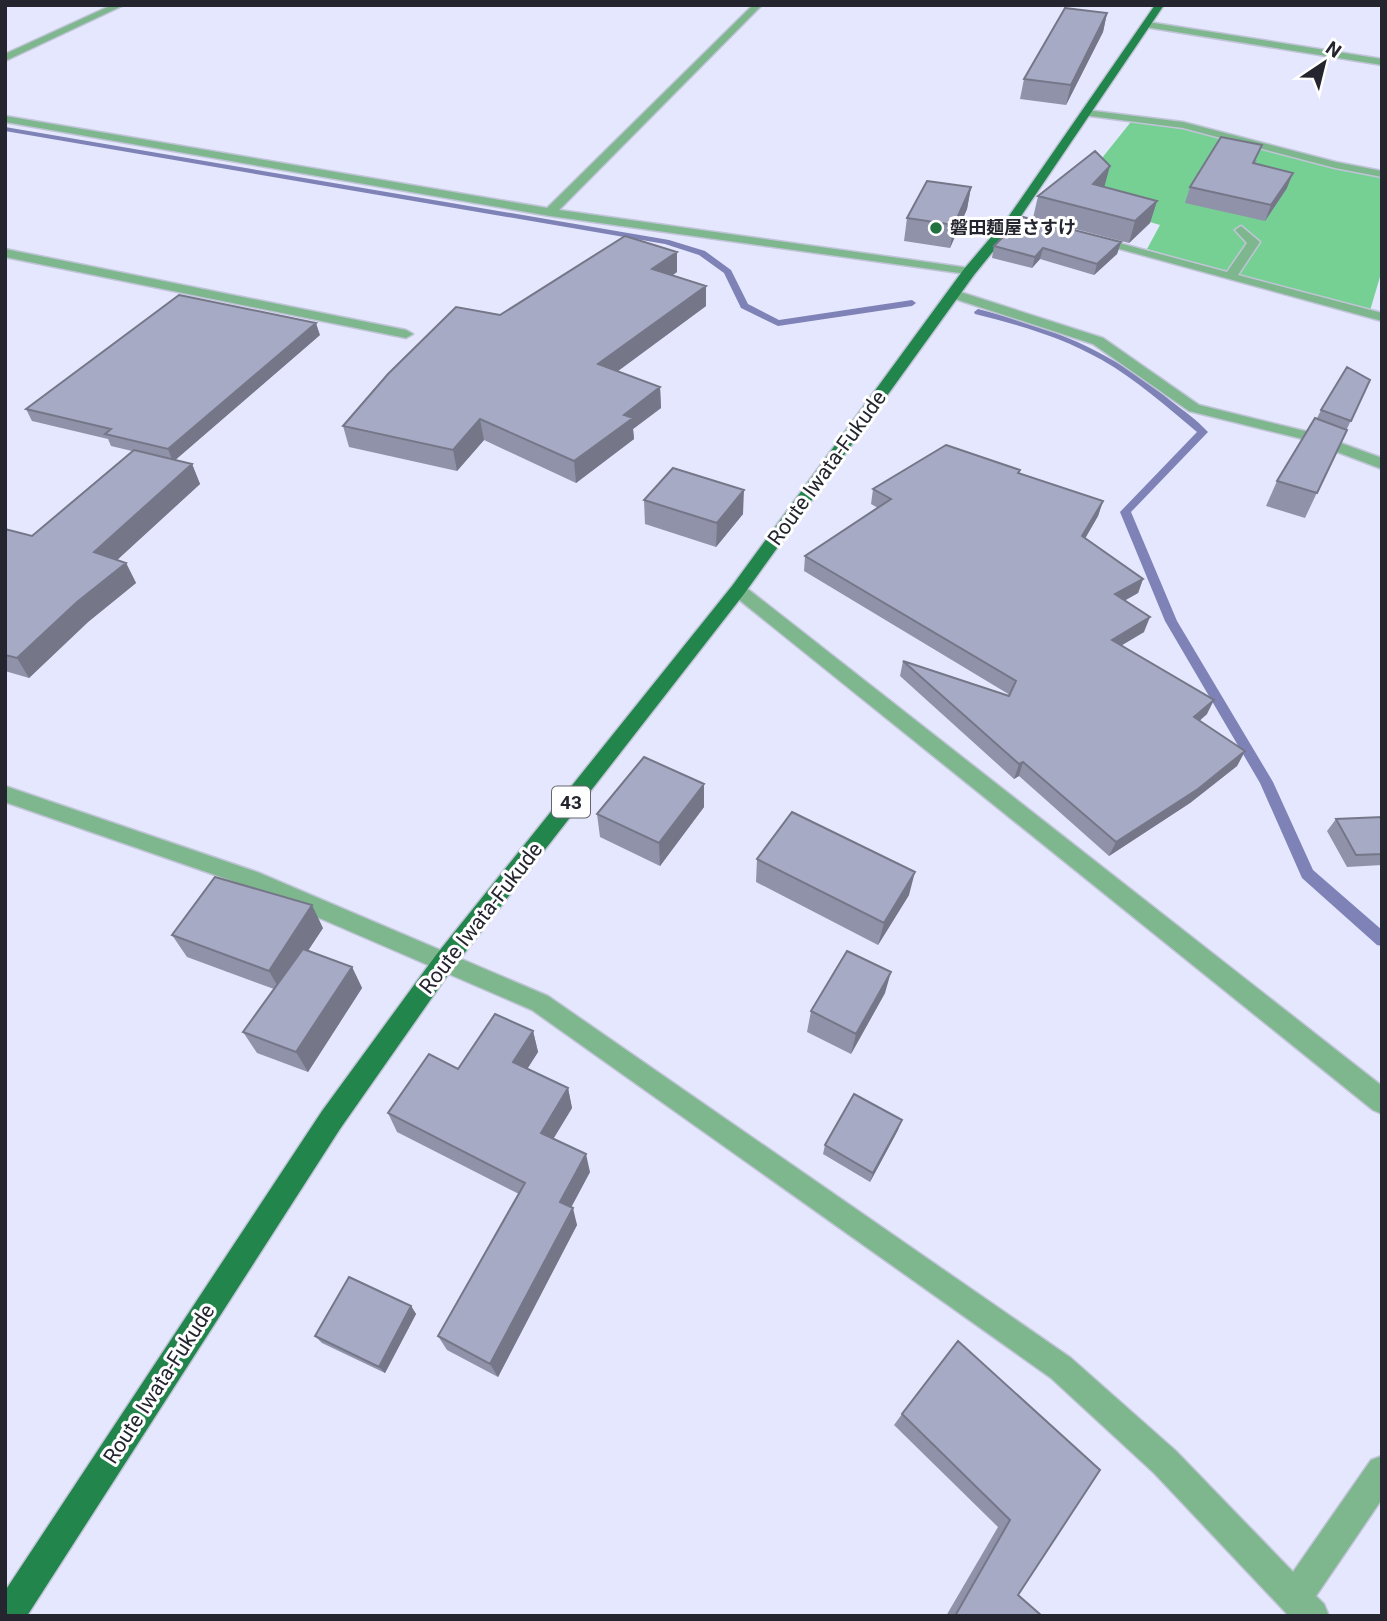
<svg xmlns="http://www.w3.org/2000/svg" width="1387" height="1621" font-family="Roboto,'Noto Sans JP',sans-serif">
<rect width="100%" height="100%" fill="#e4e7fd"/>
<!-- green -->
<path fill="#76d093" d="M1134,118l68,12 180,44v96l-13,44 -222,-65 13,-24 -90,-27z"/>
<g fill="none" stroke-linecap="round" stroke-linejoin="round">
<!-- stream -->
<path fill="#7e82b6" fill-rule="evenodd" d="M5,127l664,113 36,11 26,19 17,34 31,16 133,-20 4,3 -4,3 -134,20 -37,-18 -17,-35 -25,-18 -34,-11 -660,-113z
M978,309c77,20 131,41 193,92 13,10 26,19 37,31l-77,80 46,109 96,161 40,88 69,60v16l-5,-1 -75,-67 -42,-95 -95,-162 -45,-109 77,-80c-30,-25 -60,-52 -95,-72 -40,-23 -83,-35 -127,-46l-1,-2z"/>
<defs>
<path id="minor" d="M112,5h12l-119,56v-7z
M753,5h9l-203,205 410,58 5,1v6l-424,-59 -545,-94v-6l542,92z
M1148,22l234,37v6l-237,-38 -2,-2z
M1086,110l97,12 153,40 46,9v6l-47,-9 -152,-40 -101,-13v-4z
M1241,226l19,16 -22,33 144,38v8l-295,-81 6,-4 134,36 20,-29 -12,-13z
M5,249l401,81 7,4 -7,4 -401,-81z
M954,290l149,48 96,67 114,28 69,25v11l-79,-30 -114,-28 -96,-67 -144,-47 -2,-3z
M738,584l6,2 638,500v28l-9,-4 -641,-516 -3,-4z
M5,786l252,86 291,124 523,362 105,93 117,121 78,-112 11,-4v43l-66,97 8,8 5,12h-40l-135,-143 -103,-95 -519,-368 -291,-126 -236,-82z"/>
<path id="major" d="M1155,5h9l-147,217 -43,53 -230,319 -292,375 -112,160 -313,487h-22v-25l317,-480 114,-156 296,-369 232,-317 45,-53z"/>
</defs>
<!-- minor casing -->
<use href="#minor" stroke="#c1c4d8" stroke-width="3"/>
<!-- major casing -->
<use href="#major" stroke="#c1c4d8" stroke-width="3"/>
<!-- minor -->
<use href="#minor" fill="#7eb78e" fill-rule="evenodd"/>
<!-- major -->
<use href="#major" fill="#21854c" fill-rule="evenodd"/>
</g>
<!-- wall -->
<path fill="#9092a9" d="M1107,13l-4,19 -37,73 -46,-6 4,-20z
M1257,160l-2,4 32,24 -22,33 -80,-18 5,-16z
M971,187l-4,22 -17,39 -46,-7 3,-23z
M1104,187l53,14 -7,22 -21,20 -96,-25 5,-22z
M1121,242l-4,12 -23,21 -54,-16 -8,9 -40,-10 2,-12z
M677,272l-4,3 33,11v20l-88,65 42,16 1,21 -28,21 1,10 -58,44 -92,-43 -27,31 -108,-24 -6,-21 157,-111z
M320,335l-145,125 17,4 8,20 -83,76 9,3 10,20 -48,39 -59,56 -24,-7v-142l27,7 100,-85 -21,-5 -3,-7 -76,-18 -6,-12z
M1370,380l-65,138 -39,-12 11,-25 40,-63 4,-8z
M1020,470l-1,3 84,28 -5,15 -13,22 58,41 -5,14 -13,7 19,32 -22,13 85,69 -8,7 46,30 -8,15 -47,37 -81,53 -90,-80 -5,3 -114,-103 3,-15 106,35 1,-1 -206,-124 1,-15 73,-48 -7,-4 2,-15z
M644,500l99,14 -27,33 -71,-23z
M704,807l-44,59 -60,-29 -3,-23z
M1382,817v48l-35,2 -20,-36 9,-12z
M757,859l152,36 -31,50 -122,-63z
M323,928l-15,22 44,17 10,21 -54,84 -51,-19 -14,-21 31,-43 -87,-32 -15,-22z
M885,993l-34,61 -44,-22 4,-21z
M533,1031l5,21 -11,17 41,19 4,20 -19,31 37,33 -19,35 6,18 -79,152 -51,-27 -9,-14 81,-142 -122,-62 -9,-19z
M898,1130l-28,52 -47,-28 2,-9z
M411,1306l5,8 -31,59 -63,-30 -7,-7z
M902,1414l198,56 -82,125 24,21h-96l52,-89 -104,-102z"/>
<!-- shaded-wall -->
<path fill="#757789" d="M1107,13l-4,19 -37,73 5,-20z
M1110,166l-6,22 -11,-4z
M1293,173l-6,15 -22,33 6,-16z
M971,187l-4,22 -17,39 4,-23z
M1157,201l-7,22 -21,20 6,-22z
M1121,242l-4,12 -23,21 3,-11z
M1043,248l-3,11 -8,9 3,-11z
M677,252v20l-24,17 -1,-20z
M706,286v20l-107,79 -1,-21z
M316,323l4,12 -147,127 -5,-13z
M660,387l1,21 -28,21 1,10 -58,44 -2,-22 50,-46z
M480,419l4,21 -27,31 -4,-21z
M192,464l8,20 -96,88 -10,-20z
M744,490l-1,24 -27,33 1,-24z
M1103,501l-5,15 -20,35 4,-15z
M126,563l10,20 -48,39 -59,56 -12,-20 60,-56z
M1143,579l-5,14 -28,16 5,-15z
M1150,617l-6,15 -37,22 5,-14z
M1214,700l-7,14 -20,18 7,-15z
M1245,751l-8,15 -47,37 -81,53 7,-14z
M1023,762l-4,14 -5,3 5,-15z
M704,784v23l-44,59 -1,-23z
M915,872l-6,23 -31,50 6,-22z
M312,905l11,23 -42,64 -12,-21z
M352,967l10,21 -54,84 -12,-20z
M891,972l-6,21 -34,61 5,-20z
M533,1031l5,21 -19,30 -6,-20z
M568,1088l4,20 -26,43 -5,-18z
M902,1120l-4,10 -28,52 3,-9z
M586,1154l4,18 -25,47 -5,-17z
M573,1208l4,17 -79,152 -8,-13z
M411,1306l5,8 -31,59 -6,-6z"/>
<!-- building -->
<path fill="#a7aac4" stroke="#757789" stroke-width="2" d="M1065,8l42,5 -36,72 -47,-6z
M1221,137l41,8 -9,18 40,10 -22,32 -81,-18z
M1095,151l15,15 -17,18 64,17 -22,20 -97,-25z
M927,181l44,6 -17,38 -47,-7z
M1023,217l98,25 -24,22 -54,-16 -8,9 -41,-11z
M625,236l52,16 -25,17 54,17 -108,78 62,23 -36,28 9,3 -59,43 -94,-42 -27,31 -110,-24 45,-52 68,-67 44,8z
M179,295l137,28 -148,126 -63,-15 6,-5 -85,-20z
M1347,367l23,13 -19,41 -30,-11z
M1315,418l32,12 -30,63 -40,-12z
M946,445l74,25 -2,3 85,28 -21,35 61,43 -28,15 35,23 -38,23 102,60 -20,17 51,34 -47,38 -82,53 -93,-80 -4,2 -116,-103 106,35 7,-15 -211,-125 86,-57 -18,-10z
M134,450l58,14 -98,88 32,11 -49,39 -60,56 -12,-3v-126l27,7z
M673,468l71,22 -27,33 -73,-23z
M644,757l60,27 -45,59 -62,-29z
M792,812l123,60 -31,51 -127,-64z
M1382,817v37l-26,1 -20,-36z
M215,877l97,28 -43,66 -97,-36z
M303,949l49,18 -56,85 -53,-20z
M847,951l44,21 -35,62 -45,-23z
M495,1014l38,17 -20,31 55,26 -27,45 45,21 -26,48 13,6 -83,156 -52,-28 87,-153 -137,-70 41,-59 29,15z
M854,1094l48,26 -29,53 -48,-28z
M349,1277l62,29 -32,61 -64,-31z
M958,1341l142,129 -82,125 24,21h-87l55,-96 -108,-106z"/>
<!-- markers -->
<circle fill="#217141" stroke="#fff" stroke-width="2.5" cx="936" cy="228" r="7"/>
<g text-anchor="middle" stroke-width="6" stroke-linejoin="round" paint-order="stroke">
<!-- far-poi labels -->
<g font-size="18" font-weight="bold" fill="#24252f" stroke="#fff" text-anchor="start">
<text x="950" y="234">磐田麺屋さすけ</text>
</g>
<!-- shield labels -->
<rect fill="#fff" stroke="#66666d" stroke-width="2" x="552" y="786.5" width="38" height="31" rx="5"/>
<g font-size="19" font-weight="bold" fill="#24252f">
<text x="571" y="809">43</text>
</g>
<!-- street labels -->
<g font-size="21" fill="#24252f" stroke="#fff">
<text transform="translate(827 468) rotate(-54)" y="7">Route Iwata-Fukude</text>
<text transform="translate(481 918) rotate(-52)" y="7">Route Iwata-Fukude</text>
<text transform="translate(159 1384) rotate(-57)" y="7">Route Iwata-Fukude</text>
</g>
</g>
<!-- border -->
<rect width="1387" height="1621" fill="none" stroke="#24252f" stroke-width="14"/>
<!-- north arrow -->
<g transform="translate(1324 63) rotate(35)" stroke="#ffffff" stroke-width="5" paint-order="stroke">
<path d="M0-5L12 26L0 18L-12 26Z" fill="#24252f"/>
<text y="-10" font-size="19" font-weight="bold" text-anchor="middle" fill="#24252f">N</text>
</g>
</svg>
